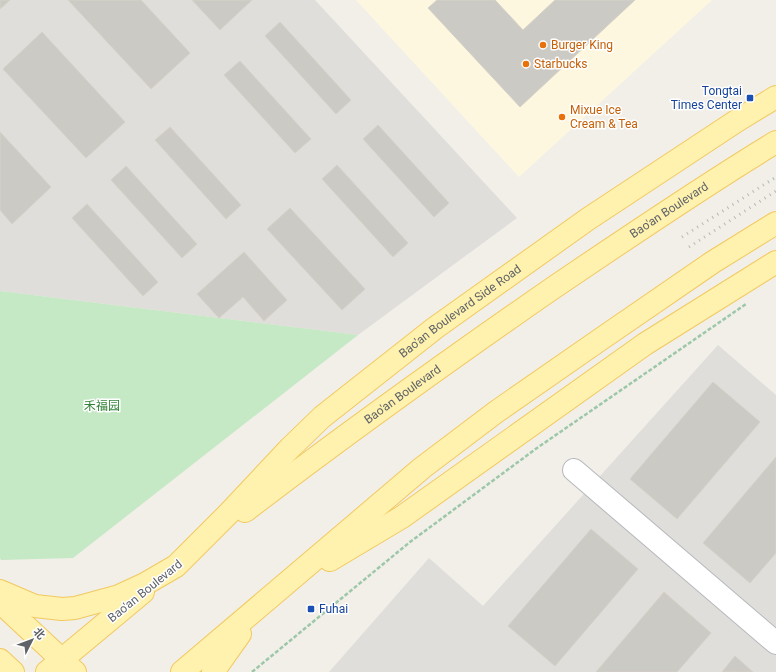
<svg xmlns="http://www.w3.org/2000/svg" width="776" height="672" font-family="Roboto,'Noto Sans SC',sans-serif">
<rect width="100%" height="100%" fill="#f1efe8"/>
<!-- commercial -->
<path fill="#fef7e0" d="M356,0h356l-193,177z"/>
<!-- industrial -->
<path fill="#e0deda" d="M0,0h315l202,218 -159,117 -358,-44z
M718,345l58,50v277h-447l100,-114 54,48z"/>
<!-- green -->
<path fill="#c5e8c5" d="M0,291l358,44 -285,223 -72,2 -1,-2z"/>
<!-- building -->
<path fill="#cccac5" stroke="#d6d1c6" d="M0,0h10l-10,9z
M68,0h73l49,53 -39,36z
M192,0h60l-32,30z
M437,0h58l28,30 32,-30h80l-115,107 -92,-99z
M280,22l71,78 -15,14 -71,-78z
M42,32l83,90 -39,36 -83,-89z
M240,61l71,78 -16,14 -71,-78z
M378,125l71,78 -15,14 -71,-78z
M170,127l71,78 -15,14 -71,-79z
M0,132l51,55 -39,37 -12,-14z
M337,165l71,78 -15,14 -71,-78z
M126,166l71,78 -15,14 -71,-78z
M87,204l71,78 -15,14 -71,-78z
M290,208l75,81 -23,21 -75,-81z
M244,252l43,48 -23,21 -21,-24 -24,21 -22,-24z
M713,382l47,40 -83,97 -47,-40z
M776,457v96l-26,30 -47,-40z
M591,529l47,40 -83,97 -47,-40z
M664,592l47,41 -34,39h-81z
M735,656l18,16h-31z"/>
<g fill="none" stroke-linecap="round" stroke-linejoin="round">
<defs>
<path id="minor" d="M574,470l202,173"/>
<g id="major">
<path id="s1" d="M245,511c101,-77 204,-151 308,-223 74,-50 147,-100 223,-146"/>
<path d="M330,560l72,-43 243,-173 131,-82"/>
<path id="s2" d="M0,591l35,15 27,3 13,-1 44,-12 26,-12 31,-18 53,-53 61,-65 32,-31 113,-89 153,-109 150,-99 38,-23"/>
<path d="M0,602l75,70"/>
<path d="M0,660l13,12"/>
<path d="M47,672l96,-80"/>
<path d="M182,672l240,-204 74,-56 105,-73 112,-77 63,-39"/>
<path d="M213,672l27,-38"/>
</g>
</defs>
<!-- minor casing -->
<use href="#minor" stroke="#b5b8bc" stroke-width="24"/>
<!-- major casing -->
<use href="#major" stroke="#f2c960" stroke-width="24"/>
<!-- path -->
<path stroke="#9cc7a9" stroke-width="2.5" stroke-dasharray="4 2" stroke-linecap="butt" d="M252,672l158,-130 127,-94 209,-144"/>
<!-- minor -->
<use href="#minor" stroke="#fff" stroke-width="22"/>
<!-- major -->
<use href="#major" stroke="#fff2af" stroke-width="22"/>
<!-- rail -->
<path stroke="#b6b7b8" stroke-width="3" stroke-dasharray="1 5" stroke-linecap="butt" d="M682,237l94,-60
M689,247l87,-56"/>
</g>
<!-- markers -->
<g fill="#e8710a" stroke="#fff" stroke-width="1.5">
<circle cx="543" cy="45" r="4"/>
<circle cx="526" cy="64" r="4"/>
<circle cx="562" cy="117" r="4"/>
</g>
<g fill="#1a4fb4" stroke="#fff" stroke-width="1.5">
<rect x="746" y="94" width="8" height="8" rx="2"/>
<rect x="307" y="605" width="8" height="8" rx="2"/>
</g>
<g text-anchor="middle" stroke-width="3" stroke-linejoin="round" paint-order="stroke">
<!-- food labels -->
<g font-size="12" fill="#c56008" stroke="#fff" text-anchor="start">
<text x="551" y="49">Burger King</text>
<text x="534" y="68">Starbucks</text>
<text x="570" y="114">Mixue Ice<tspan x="570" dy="14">Cream &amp; Tea</tspan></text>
</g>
<!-- transit labels -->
<g font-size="12" fill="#164399" stroke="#fff" text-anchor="end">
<text x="742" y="95">Tongtai<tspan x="742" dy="14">Times Center</tspan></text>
<text x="319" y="613" text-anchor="start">Fuhai</text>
</g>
<!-- street labels -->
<g font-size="12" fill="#5f6368" stroke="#fff">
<text dy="4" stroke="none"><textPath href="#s1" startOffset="520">Bao'an Boulevard</textPath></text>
<text dy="4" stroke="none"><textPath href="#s2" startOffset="571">Bao'an Boulevard Side Road</textPath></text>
<text dy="4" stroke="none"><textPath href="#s1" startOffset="196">Bao'an Boulevard</textPath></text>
<text transform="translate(145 591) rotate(-39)" y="4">Bao'an Boulevard</text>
</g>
<!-- park labels -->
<g font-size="12" fill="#348238" stroke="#fff">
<text x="102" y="410">禾福园</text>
</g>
</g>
<!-- north arrow -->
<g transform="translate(32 640) rotate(48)" stroke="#ffffff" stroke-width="3" paint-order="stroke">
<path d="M0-3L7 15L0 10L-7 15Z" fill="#5f6368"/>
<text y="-6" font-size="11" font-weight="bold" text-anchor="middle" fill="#5f6368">北</text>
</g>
</svg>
